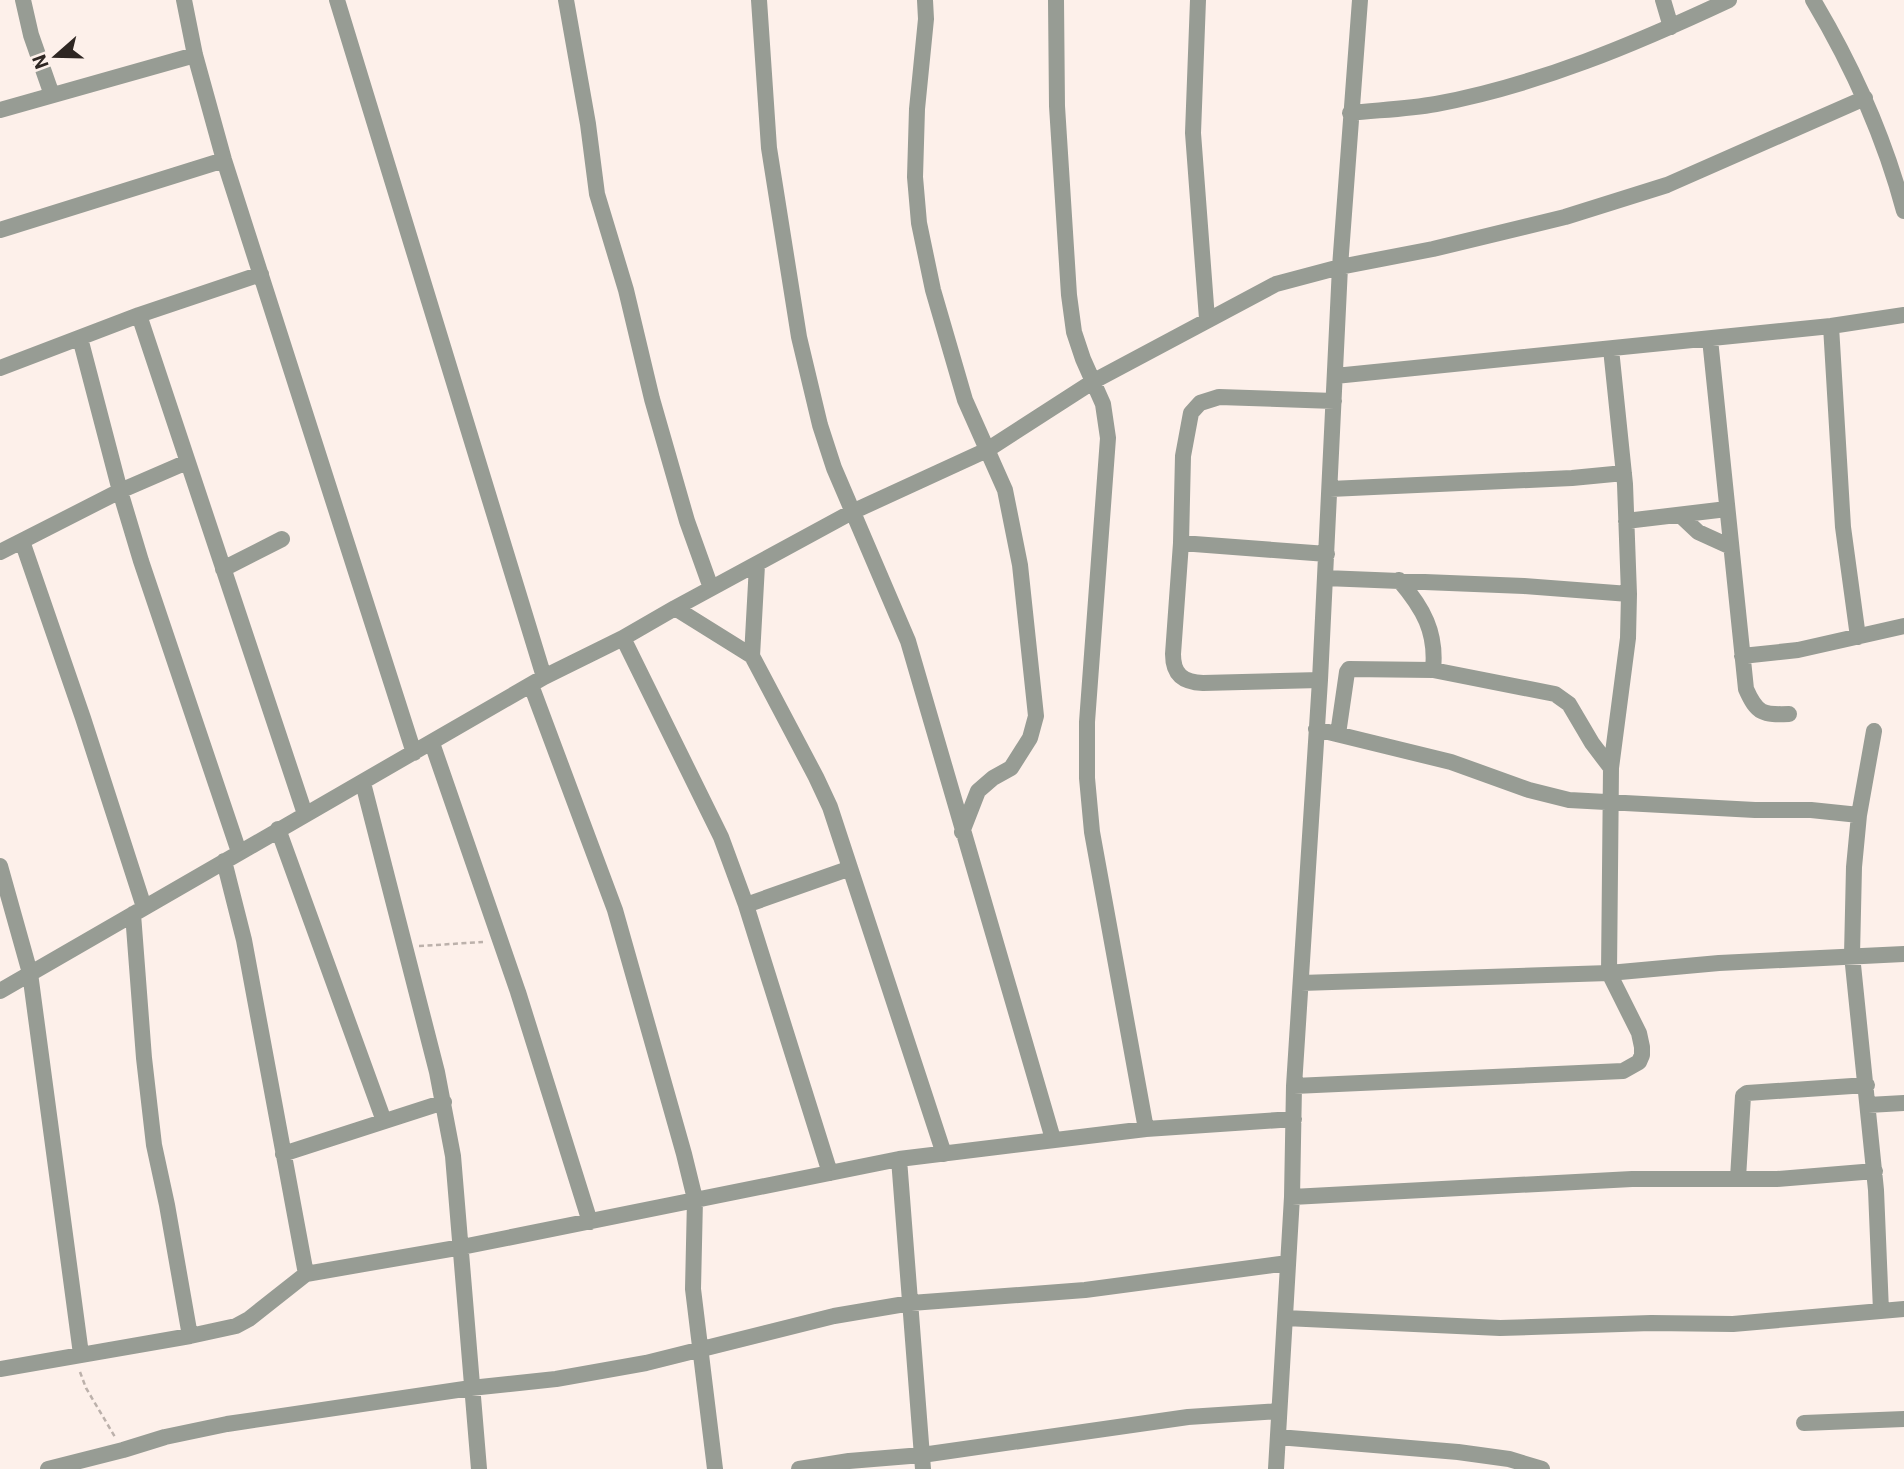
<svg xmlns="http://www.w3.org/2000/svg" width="1904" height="1469" font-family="Roboto,sans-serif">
<rect width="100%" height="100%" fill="#fdf0ea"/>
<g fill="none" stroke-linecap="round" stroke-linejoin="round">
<!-- path -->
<path stroke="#bcb1ab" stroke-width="2.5" stroke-dasharray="5 3.5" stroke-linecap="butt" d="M419,946l64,-4
M80,1372l6,16 29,49"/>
<!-- street -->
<path stroke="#979c94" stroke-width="16" d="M23,0l8,35 21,60
M184,0l11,55 29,105 190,593
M337,0l207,677
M566,0l22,124 9,70 29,96 26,109 35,122 24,67
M759,0l10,148 30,189 21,88 14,43 74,173 145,498
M925,0l1,19 -9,90 -2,68 4,46 14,67 32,110 40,90 15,75 16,151 -6,22 -19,30 -18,10 -15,13 -16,41
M1056,0l1,106 12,189 5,37 9,27 20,45 5,34 -21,284v56l5,54 54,297
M1198,0l-5,133 14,186
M1663,0l8,27
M1813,0c40,67 71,136 91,211
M0,110l195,-55
M1350,113c28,-3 58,-4 86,-9 102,-19 199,-60 293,-104
M0,230l224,-70
M139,315l166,499
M1831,326l12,201 15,110
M80,338l40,153 21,70 98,291
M1710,339l36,350c11,25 17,26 43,25
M0,368l139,-53 122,-41
M1335,376l496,-50 73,-11
M1330,489l242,-11 52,-5
M1681,516l17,16 33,15
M1626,521l101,-12
M22,541l61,177 61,189
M1181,543l146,11
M0,552l120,-61 67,-29
M757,565l-5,91 64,121 14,30 114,347
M223,569l59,-30
M1325,578l199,8 105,8
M1399,580c24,28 38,52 34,90
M675,608l77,48
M623,638l98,199 25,68 84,268
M1742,656l56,-6 106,-24
M1320,680l-117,3c-20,-1 -30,-8 -30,-29l8,-111 2,-87 8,-43 9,-10 19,-6 115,4
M531,685l84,225 69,244 11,45 -2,90 22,180
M1316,729l135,33 78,28 40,10 186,10h56l48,5
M1874,731l-15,84 -5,52 -2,88 24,235 5,121
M1338,734l9,-62 2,-3 84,1 122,24 14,10 23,39 19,25
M432,743l86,249 72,230
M363,783l74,289 16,84 26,313
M278,829l106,292
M224,861l20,79 62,334
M0,866l30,107 51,381
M746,905l102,-36
M133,914l11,144 10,87 13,60 23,131
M1301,983l308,-10 110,-10 185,-9
M0,991l544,-314 79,-39 52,-30 177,-96 135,-62 107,-69 182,-97 64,-17 93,-18 132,-32 102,-32 198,-87
M1294,1086l329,-15 16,-9 3,-7v-8l-3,-14 -30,-60 2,-205 17,-130 1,-44 -4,-110 -14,-135
M1868,1105l36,-2
M283,1154l161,-52
M899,1159l24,310
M1738,1178l5,-82 4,-3 120,-8
M1292,1197l340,-18h145l98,-8
M1285,1318l215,10 151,-5 82,1 171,-15
M0,1369l190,-33 46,-10 13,-7 57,-45 156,-27 437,-88 247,-30 148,-10
M1804,1423l100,-4
M1278,1437l180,15 51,7 33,10
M48,1469l75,-19 42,-13 62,-13 244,-36 85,-9 90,-16 188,-47 77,-13 174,-13 203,-27
M799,1469l50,-8 73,-6 266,-38 90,-6
M1276,1469l16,-272 2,-111 26,-406 20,-413 20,-267"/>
</g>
<!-- north arrow -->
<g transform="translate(56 56) rotate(250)" stroke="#fdf0ea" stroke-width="5" paint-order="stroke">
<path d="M0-5L12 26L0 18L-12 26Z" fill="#2e2622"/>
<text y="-10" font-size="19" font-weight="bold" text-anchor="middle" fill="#2e2622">N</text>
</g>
</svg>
